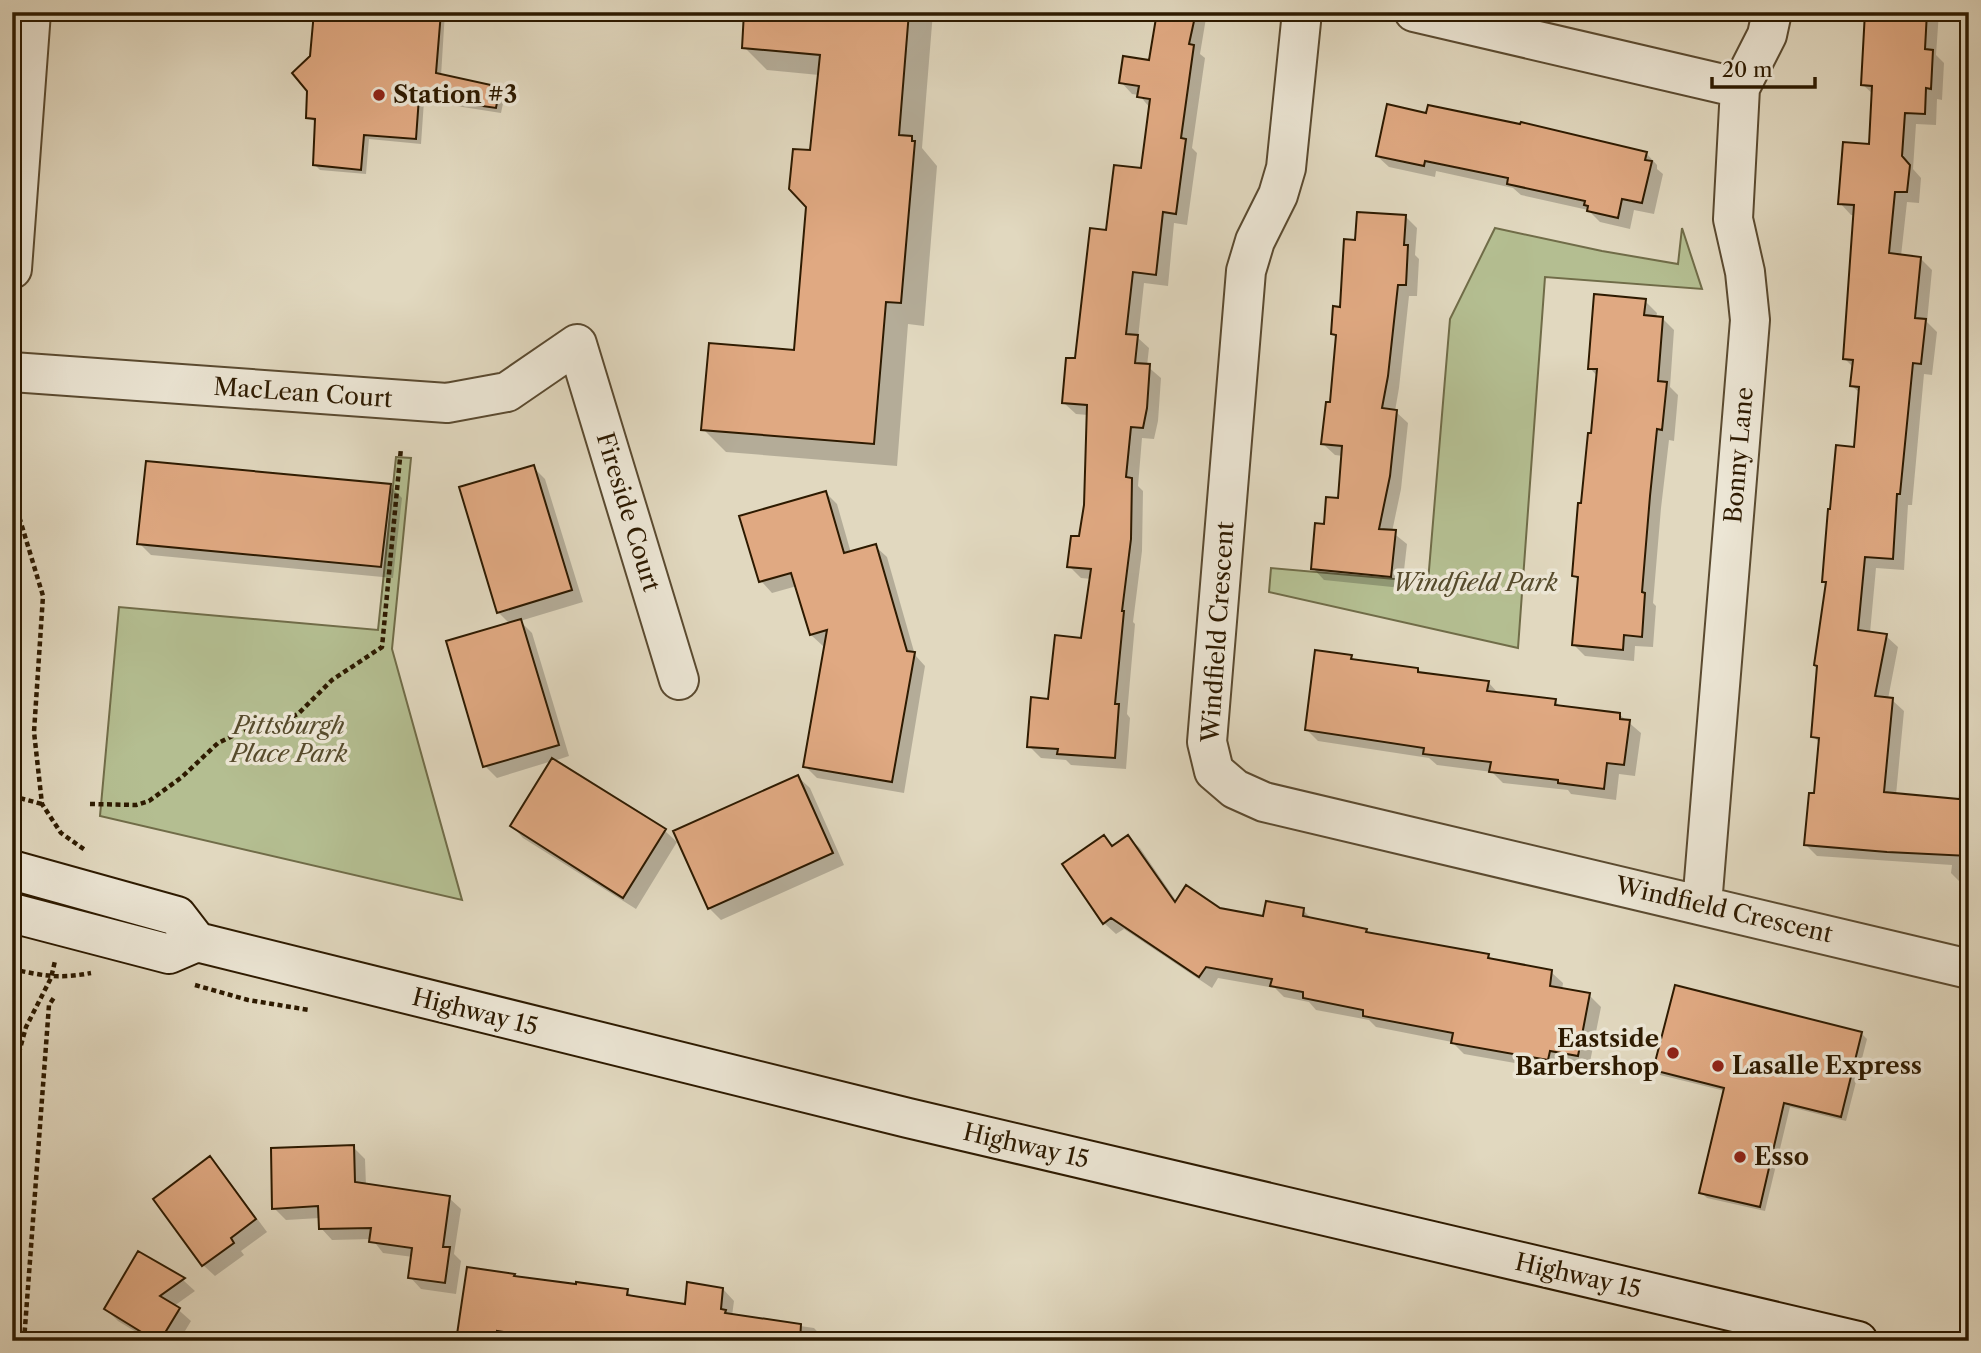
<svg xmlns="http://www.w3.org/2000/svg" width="1981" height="1353" font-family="'Libre Caslon Text',serif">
<rect width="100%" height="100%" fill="#e1d8bf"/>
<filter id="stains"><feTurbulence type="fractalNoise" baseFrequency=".00286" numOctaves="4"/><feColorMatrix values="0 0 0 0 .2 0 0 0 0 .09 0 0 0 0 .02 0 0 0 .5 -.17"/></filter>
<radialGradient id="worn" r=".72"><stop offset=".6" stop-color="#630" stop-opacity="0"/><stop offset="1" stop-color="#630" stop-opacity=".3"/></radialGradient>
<!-- green -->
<path fill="#b4be91" stroke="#706c48" stroke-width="2" d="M1495,228l107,23 76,13 4,-36 20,61 -157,-12 -27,371 -249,-56 2,-24 157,14 22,-263z
M396,457l15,1 -19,191 70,251 -362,-84 19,-209 259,23z"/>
<!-- shadow -->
<path fill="#0003" d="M316,12h129l-4,64 58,12 6,6 -4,19 -77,-12 -3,43 -52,-5 -3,35 -46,-4 -5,-5 2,-42 -9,-6z
M746,12h187l-11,136 15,18 -13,160 -16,-2 -11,142 -171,-14 -23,-23 92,-77 24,-277 -52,-5 -23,-23z
M1158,12h49l-7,42 5,4 -13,90 5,5 -10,72 -13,-2 -6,63 -24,-3 -6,55 11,10 -2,18 14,12 -3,43 -4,18 -12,-1 -4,48 5,5 -1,60 -9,71 2,2 -8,90 3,4 -4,51 -55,-4 -5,-5 -25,-2 -12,-12 21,-45 33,-61 9,-61 -11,-1 -12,-12 12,-28 5,-33 2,-90 -12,-1 -12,-11 13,-43 30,-128 36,-62 8,-61 -12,-14 -7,-1 -11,-12 30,-20z
M1883,12h56l-3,43 8,8 -2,37 -5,-1 -1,26 -20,-1 -3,45 8,9 -2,25 -12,-1 -6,54 19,2 12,12 -5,52 10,10 -5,43 -8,-1 -12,131h-4l-4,65 -28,-2 -6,65 16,3 12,11 -10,52 4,1 12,11 -8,84 62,6 1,-8 10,1v91h-6l-12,-12 1,-8 -135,-9 -12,-12 10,-49 5,-52 -7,-7 6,-68 -3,-3 11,-80 -4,-4 32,-132 6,-55 -9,-8 2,-18 -10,-10 11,-143h-4l-11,-12 31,-57 3,-51 -12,-11z
M1427,115l219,38 11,12v4l6,5 -9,40 -20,-4 -4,19 -30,-7 -12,-12 -67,-15 -8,-7 -77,-17 -1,6 -46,-10 -12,-11z
M1405,216l12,12 -2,27 4,4 -2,37h-8l-10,92 -4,23 13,12 -7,66 -9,43 15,12 -5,44 -78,-8 -11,-12 12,-42 14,-26 4,-44 -8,-1 -12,-11 8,-40 7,-65 -5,-6 9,-24 14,-67z
M1645,301l12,12 -1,5 7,1 11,11 -4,57 8,8 -4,46 -5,-1 -8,68 -8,95 3,3 -3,41 -18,-1 -1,15 -49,-5 -11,-11 5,-64 -5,-6 19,-140 5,-58 -8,-9z
M533,467l12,12 38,123 -63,19 12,12 37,123 -15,5 111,70 12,11 -41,67 -113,-71 -11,-12 40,-65 -55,17 -12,-12 25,-142 -12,-12z
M390,486l12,12 -9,80 -242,-23 -12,-12z
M826,493l11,11 14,49 24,-7 12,11 28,98 10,11 -21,127 -87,-15 -12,-12 21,-121 -3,1 -12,-11 -14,-49 -25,7 -11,-12z
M1351,657l5,5 62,7 4,5 66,8 11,12 56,7 6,6 59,8 21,18 -6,43 -16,-2 -3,26 -45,-6 -3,-4 -65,-7 -11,-11 -55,-7 -8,-7 -111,-17 -11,-11z
M798,777l12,11 34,77 -123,55 -12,-12z
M1104,837l9,10 15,-10 12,11 37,54 87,16 39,-8 10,10 53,10 5,5 117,20 6,6 57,11 12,11 -1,7 27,5 12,12 -12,60 -27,-5 -2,9 -96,-17 -12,-12 -76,-15 -7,-7 -53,-10 -7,-8 -25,-5 -9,-9 -57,-10 -6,10 -88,-59 -8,5 -12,-11z
M1861,1033l6,6 -21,82 -56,-14 -25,104 -58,-13 -6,-6 24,-101 -65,-16 -5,-6z
M353,1147l12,12 1,27 83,12 12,11 -7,45 7,7 -5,33 -35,-5 -11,-12 3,-20 -30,-4 -11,-14 -40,1 -11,-12 -1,-10 -34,2 -12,-12z
M210,1159l11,11 46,62 -26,19 3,4 -29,21 -12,-11z
M139,1253l44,27 12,11 -21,15 17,15 -12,20h-28l-33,-20 -12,-12z
M514,1276l2,2 111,13 7,7 52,8 37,-17 11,12 -2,15 82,12 12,13h-367z"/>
<!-- building -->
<path fill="#e0a982" stroke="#2d1a00" stroke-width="2" d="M314,12h127l-5,61 64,14 -4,21 -77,-11 -3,42 -52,-4 -3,35 -48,-5 2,-46 -9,-1 1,-27 -15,-18 18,-17z
M744,12h165l-10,123 13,1v5h3l-14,162 -15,-1 -12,142 -173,-14 8,-87 85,7 12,-143 -17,-18 4,-40 17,1 10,-95 -78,-7z
M1157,12h39l-7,32 5,1 -13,93 5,1 -10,75 -13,-2 -7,63 -23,-3 -7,62 12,1 -3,28 15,1 -3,44 -4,20 -12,-1 -5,50 6,1 -1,61 -9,72h2l-9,93h4l-4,54 -58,-4 1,-5 -31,-2 4,-50 17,2 7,-64 26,3 10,-69 -24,-2 4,-31h8l5,-31 3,-100 -25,-2 4,-45h9l15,-130 16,2 8,-65 27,3 9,-69 -13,-2 2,-11 -20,-3 4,-27 26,4z
M1865,12h62l-2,37 8,1 -2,39 -5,-1 -1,26 -20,-1 -3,43 8,9 -3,27h-12l-6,61 32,4 -6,61 11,1 -5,45 -8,-1 -13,131h-3l-4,65 -28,-2 -7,73 29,4 -12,62 18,2 -9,94 85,8v56l-82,-4 -83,-7 5,-52h5l5,-55 -8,-1 6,-71 -3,-1 12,-83h-4l6,-73h2l6,-64 18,2 5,-60 -9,-1 3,-26 -10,-1 11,-154 -16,-1 5,-62 26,2 3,-58 -11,-1z
M1387,104l39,9 2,-8 92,19 1,-2 126,30 -2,8 7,1 -10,42 -20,-4 -4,19 -31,-7 1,-5 -4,-1 1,-4 -78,-17 1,-6 -83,-17 -1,5 -48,-10z
M1357,212l49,3 -2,30h4l-2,40h-8l-10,91 -6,32 15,2 -7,66 -11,53 17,1 -5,47 -80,-8 4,-46 9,1 2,-27 12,1 4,-52 -21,-2 5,-42h4l6,-67 -5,-1 2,-28 7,1 4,-68 11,1z
M1594,294l52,5 -2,16 19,2 -5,64 9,1 -5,48 -5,-1 -7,67 -8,96 3,1 -3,44 -18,-2 -1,15 -51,-5 6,-68 -6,-1 6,-73h3l7,-70h3l6,-64h-9z
M146,461l245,23 -10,83 -244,-23z
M534,465l38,125 -75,23 -38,-126z
M826,491l18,62 32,-9 31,107 8,1 -23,130 -89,-15 24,-137 -17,5 -19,-62 -32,9 -20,-66z
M521,619l38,126 -76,22 -37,-126z
M1315,650l37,5 -1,4 67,9v4l71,9 -2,10 69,8 -1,6 65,8v6l10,1 -6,45 -17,-2 -3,26 -46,-6v-3l-69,-8 2,-10 -68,-8 1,-6 -119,-18z
M552,758l114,71 -43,69 -113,-72z
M798,775l35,78 -125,56 -35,-78z
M1104,835l8,11 16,-11 47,67 11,-17 34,23 43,8 3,-15 38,7 -1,8 64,13 -1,3 123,22 -1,4 64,12 -2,16 40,7 -12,63 -28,-5 -2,9 -97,-17 2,-10 -90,-17v-6l-60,-12v-6l-33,-6 2,-7 -66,-12 -7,10 -88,-59 -8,6 -41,-60z
M1675,985l187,47 -21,85 -57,-14 -24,104 -61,-14 25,-105 -71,-18z
M354,1145l1,37 95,14 -7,51h7l-5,36 -37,-5 4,-30 -43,-6 2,-14 -52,1 -1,-23 -46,3 -1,-61z
M210,1156l46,63 -25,19 3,5 -32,23 -49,-67z
M138,1251l47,27 -25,18 20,12 -20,33h-4l-52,-32z
M467,1267l48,7 -1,2 62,8v-2l52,7 -1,6 58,9 2,-22 36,6 -2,21 5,1 -1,3 76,11 -1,17h-239l-64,-10 -1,10h-40z"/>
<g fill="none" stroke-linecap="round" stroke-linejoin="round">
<defs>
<path id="minor" d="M1302,12l-16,156 -8,27 -23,46 -9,30 -39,471 7,29 21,18 29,13 705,167
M1414,12l326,76
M12,372l435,31 60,-11 70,-48 102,336
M1702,905l48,-585 -5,-48 -12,-53 7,-131 27,-53 5,-23"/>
<path id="tertiary" d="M12,269l19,-257"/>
<path id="secondary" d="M12,870l165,46 20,26
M12,913l157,41 28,-12 711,176 950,223"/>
</defs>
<!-- minor casing -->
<use href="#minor" stroke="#5a4a30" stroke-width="42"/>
<!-- tertiary casing -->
<use href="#tertiary" stroke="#5a4a30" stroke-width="42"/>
<!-- secondary casing -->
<use href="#secondary" stroke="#2d1a00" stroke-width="42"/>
<!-- path -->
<path stroke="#2d1a00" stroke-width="4.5" stroke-dasharray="5 3.5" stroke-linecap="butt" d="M12,493l31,103 -9,136 8,72 19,29 24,17
M12,796l30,8
M90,804l46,1 13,-4 33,-24 36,-34 33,-16 29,-5 18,-8 34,-34 50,-33 19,-199
M12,969c32,7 47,10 79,4
M195,985l53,15 61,10
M12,1078l14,-51 25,-49 4,-17
M24,1341l25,-336 6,-9"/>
<!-- minor -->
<use href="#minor" stroke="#ece6d5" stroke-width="38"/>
<!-- tertiary -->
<use href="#tertiary" stroke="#ece6d5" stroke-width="38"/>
<!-- secondary -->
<use href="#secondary" stroke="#ece6d5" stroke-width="38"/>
</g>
<!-- markers -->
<g fill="#8f2418" stroke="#ece6d5" stroke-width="2.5">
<circle cx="379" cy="95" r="7"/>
<circle cx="1673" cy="1053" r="7"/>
<circle cx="1718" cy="1066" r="7"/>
<circle cx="1740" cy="1157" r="7"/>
</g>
<g text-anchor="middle" stroke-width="7" stroke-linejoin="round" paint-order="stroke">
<!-- poi labels -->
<g font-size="24" font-weight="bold" fill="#2d1a00" stroke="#ece6d5" text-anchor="start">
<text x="393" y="103">Station #3</text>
<text x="1659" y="1047" text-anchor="end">Eastside<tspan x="1659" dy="28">Barbershop</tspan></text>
<text x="1732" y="1074">Lasalle Express</text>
<text x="1754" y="1165">Esso</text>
</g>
<!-- street labels -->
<g font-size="24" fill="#2d1a00" stroke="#ece6d5">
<text transform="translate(303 393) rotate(4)" y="8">MacLean Court</text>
<text transform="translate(1739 455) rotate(-85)" y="8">Bonny Lane</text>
<text transform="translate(628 512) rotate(73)" y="8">Fireside Court</text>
<text transform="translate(1218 632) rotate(-86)" y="8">Windfield Crescent</text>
<text transform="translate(1724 910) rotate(13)" y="8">Windfield Crescent</text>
<text transform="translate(475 1012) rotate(14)" y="8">Highway 15</text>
<text transform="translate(1026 1146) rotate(13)" y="8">Highway 15</text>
<text transform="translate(1578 1276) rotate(13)" y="8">Highway 15</text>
</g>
<!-- park labels -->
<g font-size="24" font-style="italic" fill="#564b2c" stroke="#ece6d5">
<text x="1475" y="591">Windfield Park</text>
<text x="289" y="734">Pittsburgh<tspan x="289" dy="28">Place Park</tspan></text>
</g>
</g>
<!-- margin -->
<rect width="1981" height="1353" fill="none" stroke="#e1d8bf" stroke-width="42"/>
<rect x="14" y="14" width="1953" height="1325" fill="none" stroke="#2d1a00" stroke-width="3.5"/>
<rect x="21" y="21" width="1939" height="1311" fill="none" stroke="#2d1a00" stroke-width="2"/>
<!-- scale -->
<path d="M1712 77v10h103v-10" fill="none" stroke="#2d1a00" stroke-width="3.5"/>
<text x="1722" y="77" font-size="21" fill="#2d1a00" stroke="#ece6d5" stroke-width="5" paint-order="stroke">20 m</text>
<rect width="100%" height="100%" filter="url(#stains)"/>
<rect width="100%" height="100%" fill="url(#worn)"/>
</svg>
